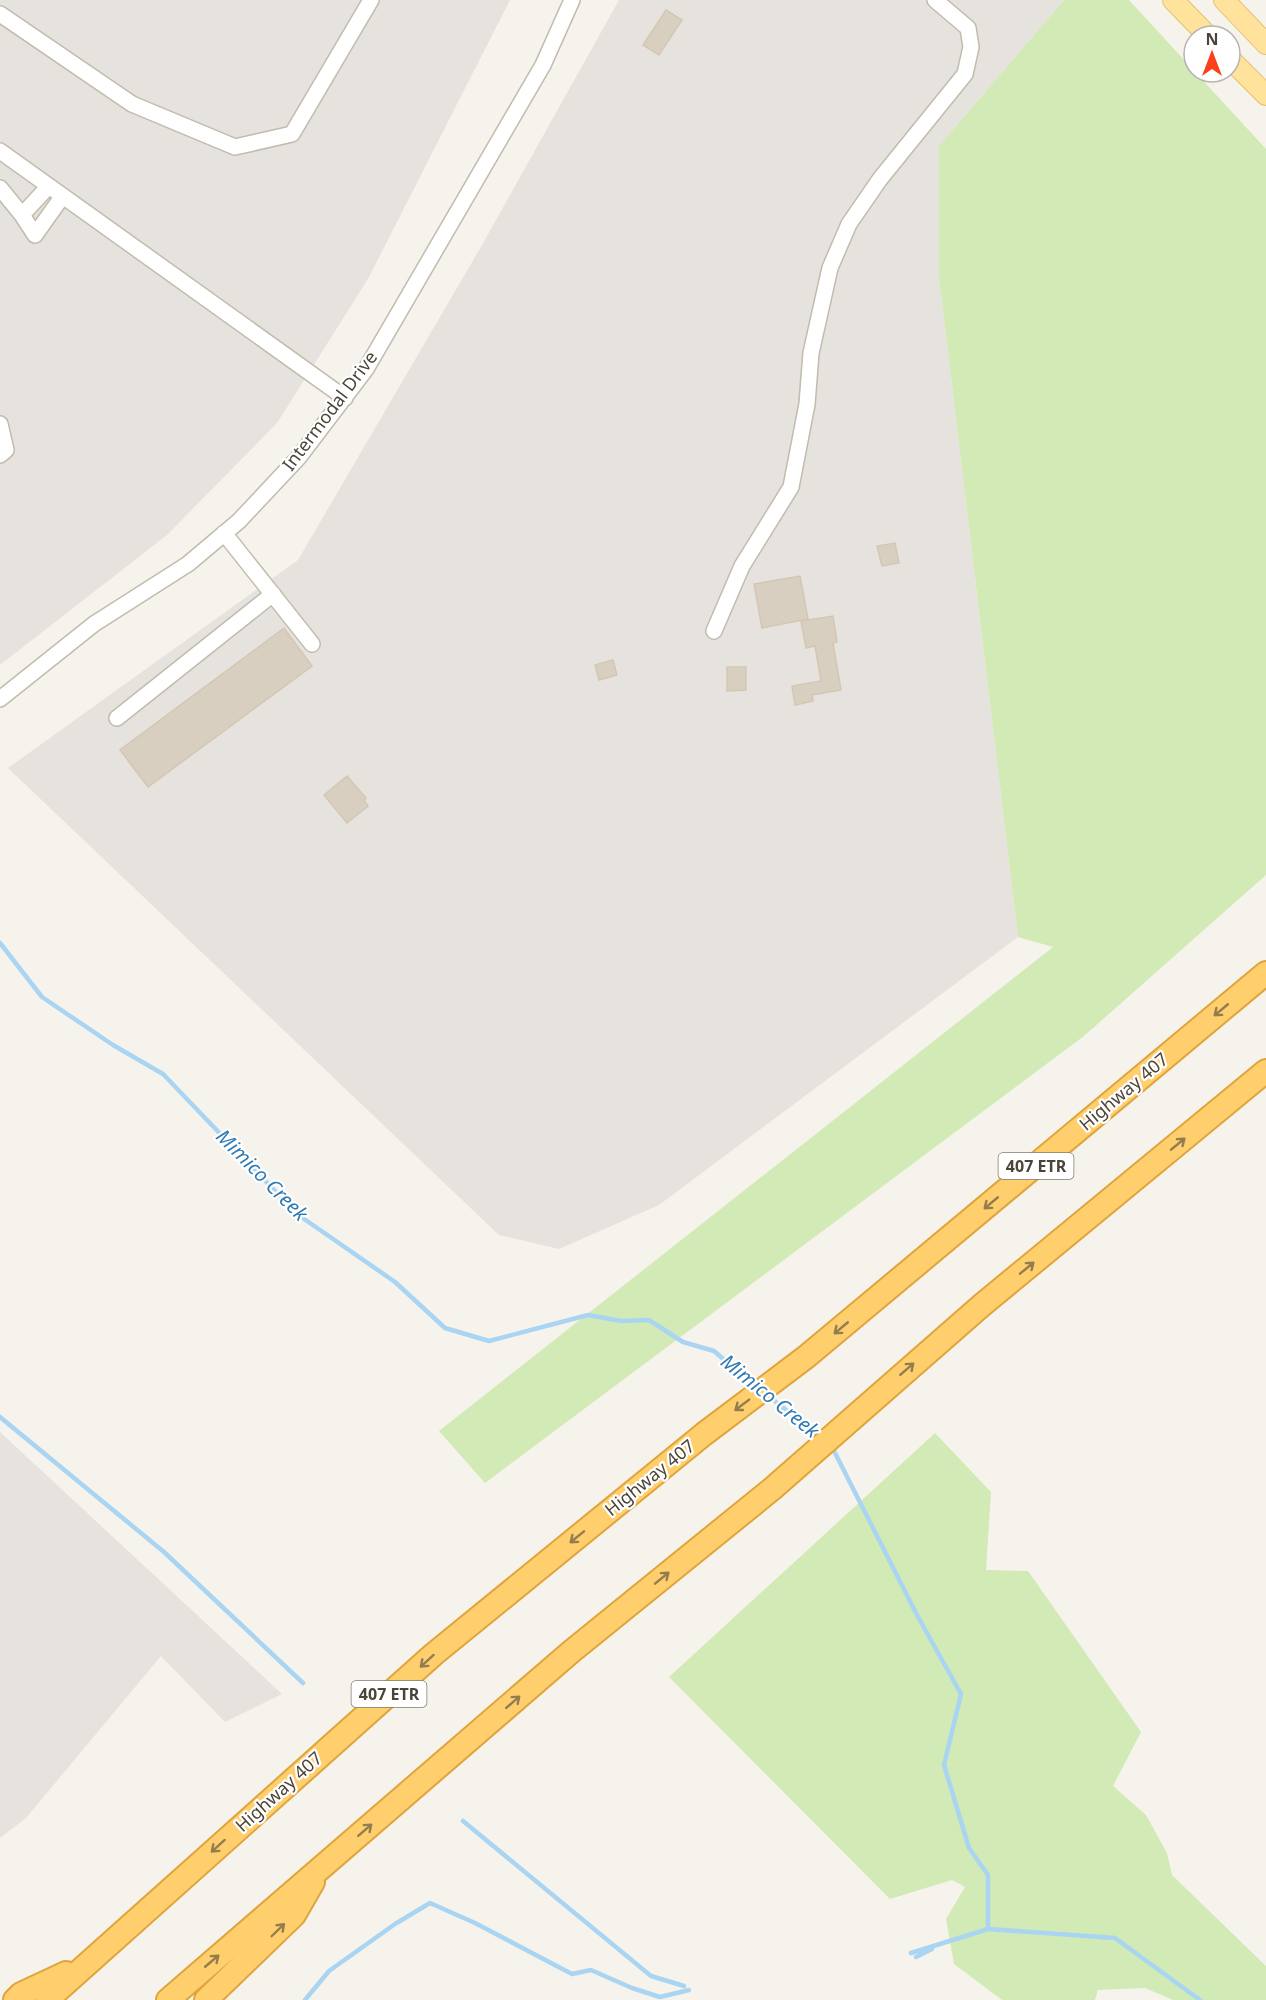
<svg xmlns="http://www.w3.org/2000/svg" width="1266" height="2000" font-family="'Noto Sans',sans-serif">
<rect width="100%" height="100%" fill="#f6f3ec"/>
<!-- industrial -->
<path fill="#e6e2dd" d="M0,0h510l-142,279 -91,144 -110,112 -167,130z
M619,0h445l-125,146v131l79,660 -359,268 -100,44 -60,-14 -491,-467 290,-208 184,-315z
M0,1432l282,262 -57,28 -64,-66 -135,162 -26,20z"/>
<!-- green -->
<path fill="#d2eab5" d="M1064,0h65l137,149v726l-182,161 -599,447 -46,-52 614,-484 -35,-10 -79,-660v-131z
M935,1433l56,59 -5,78 42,1 113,161 -28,54 33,29 21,38 5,22 94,91v34h-93l-28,-12 -47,2 -3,10h-93l-48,-36 -8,-45 19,-32 -13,-7 -62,19 -221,-222z"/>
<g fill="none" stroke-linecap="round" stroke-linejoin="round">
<!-- stream -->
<path stroke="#a9d4f2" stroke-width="4.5" d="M0,943l42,54 71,48 50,29 134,140 98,68 50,46 44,13 99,-26 33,6 28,-1 34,22 31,9 42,36
M767,1395l55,43
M0,1417l164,135 139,131
M831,1445l86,170 44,79 -17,71 25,83 19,27v54l127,9 85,62
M463,1821l188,155 33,10
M911,1953l77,-24
M916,1957l16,-8
M305,2000l24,-29 66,-47 35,-21 45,20 97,51 19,-4 41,18 28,9 29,-7"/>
</g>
<!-- building -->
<path fill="#d8cfc1" stroke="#d3c7b4" stroke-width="1.5" d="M666,10l16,10 -23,35 -16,-10z
M895,543l4,20 -17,3 -5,-20z
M800,576l8,43 -46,9 -8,-44z
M833,616l4,26 -4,1 8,47 -29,5 1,6 -18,4 -3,-19 29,-5 -6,-35 -9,2 -5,-27z
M284,628l28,38 -164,121 -28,-37z
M613,660l4,15 -18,5 -4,-15z
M727,667h19v23l-19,1z
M347,776l19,22 -2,2 4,6 -21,17 -23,-28z"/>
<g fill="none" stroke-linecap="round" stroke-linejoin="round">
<defs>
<path id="minor" d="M0,14l132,90 103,43 57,-13 79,-134
M0,151l345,247
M48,187l-26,28 13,20 27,-38
M0,188l22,27
M0,424l6,26 -6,5
M224,533l88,111
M714,631l28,-65 49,-79 16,-83 4,-51 19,-85 19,-44 31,-45 85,-105 6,-27 -3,-19 -33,-28
M0,699l94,-75 94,-60 51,-43 60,-64 67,-88 177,-304 29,-65
M117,718l156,-124"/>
<path id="major" d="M1173,0l35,36
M1224,0l42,44
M1230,59l36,36"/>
<path id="highway" d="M15,2000l6,-6 45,-21
M47,2000l387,-346 270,-220 102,-77 460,-384
M168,2000l404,-349 200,-162 210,-184 284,-234
M206,2000l88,-85 19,-33"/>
</defs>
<!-- minor casing -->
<use href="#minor" stroke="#c2bbae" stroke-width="18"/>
<!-- major casing -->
<use href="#major" stroke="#e6c16a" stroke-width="22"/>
<!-- highway casing -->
<use href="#highway" stroke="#e0a43c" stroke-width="26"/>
<!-- minor -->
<use href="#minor" stroke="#fff" stroke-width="15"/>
<!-- major -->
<use href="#major" stroke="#ffe39c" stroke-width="20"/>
<!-- highway -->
<use href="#highway" stroke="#ffcf6e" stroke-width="22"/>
</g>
<!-- one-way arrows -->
<defs><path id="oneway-shaft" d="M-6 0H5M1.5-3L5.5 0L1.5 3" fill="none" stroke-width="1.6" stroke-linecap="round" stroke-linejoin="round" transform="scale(1.5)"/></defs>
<g stroke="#937c4e">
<use href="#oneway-shaft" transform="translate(1221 1010) rotate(140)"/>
<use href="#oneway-shaft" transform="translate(1178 1144) rotate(-39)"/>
<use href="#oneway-shaft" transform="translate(991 1203) rotate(140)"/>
<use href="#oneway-shaft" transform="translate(1027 1268) rotate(-39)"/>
<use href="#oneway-shaft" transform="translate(841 1328) rotate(140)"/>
<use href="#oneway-shaft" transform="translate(907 1369) rotate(-41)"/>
<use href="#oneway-shaft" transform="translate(742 1405) rotate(143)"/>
<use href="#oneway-shaft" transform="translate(577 1537) rotate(141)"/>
<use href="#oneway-shaft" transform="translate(662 1578) rotate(-39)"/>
<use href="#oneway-shaft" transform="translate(427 1661) rotate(138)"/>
<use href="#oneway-shaft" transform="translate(513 1702) rotate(-41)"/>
<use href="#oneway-shaft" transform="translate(365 1830) rotate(-41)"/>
<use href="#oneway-shaft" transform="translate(218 1846) rotate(138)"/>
<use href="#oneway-shaft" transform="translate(278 1930) rotate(-44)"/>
<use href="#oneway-shaft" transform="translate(212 1961) rotate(-40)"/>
</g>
<g text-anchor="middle" stroke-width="4.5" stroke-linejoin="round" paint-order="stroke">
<!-- shield labels -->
<g fill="#fff" stroke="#817c74" stroke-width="1.5">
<rect x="998.5" y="1153" width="75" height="26" rx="4.5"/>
<rect x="351.5" y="1681" width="75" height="26" rx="4.5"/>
</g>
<g font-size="16" font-weight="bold" fill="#4b4439">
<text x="1036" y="1172">407 ETR</text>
<text x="389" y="1700">407 ETR</text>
</g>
<!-- street labels -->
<g font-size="18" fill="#4b4439" stroke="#fff">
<text transform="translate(330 411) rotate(-53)" y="6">Intermodal Drive</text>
<text transform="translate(1124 1092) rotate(-40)" y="6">Highway 407</text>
<text transform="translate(650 1478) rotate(-39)" y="6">Highway 407</text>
<text transform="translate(279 1792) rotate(-42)" y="6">Highway 407</text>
</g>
<!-- water labels -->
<g font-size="20" font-style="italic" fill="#2e7ab2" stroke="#fff">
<text transform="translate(262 1175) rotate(45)" y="7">Mimico Creek</text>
<text transform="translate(770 1396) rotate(39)" y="7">Mimico Creek</text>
</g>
</g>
<!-- north arrow -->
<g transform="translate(1212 54)"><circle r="28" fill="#ffffff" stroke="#b7b4b0" stroke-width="1.5"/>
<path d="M0-4.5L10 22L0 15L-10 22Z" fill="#fc3f1d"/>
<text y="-9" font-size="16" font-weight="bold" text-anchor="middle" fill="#4b4439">N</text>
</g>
</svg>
